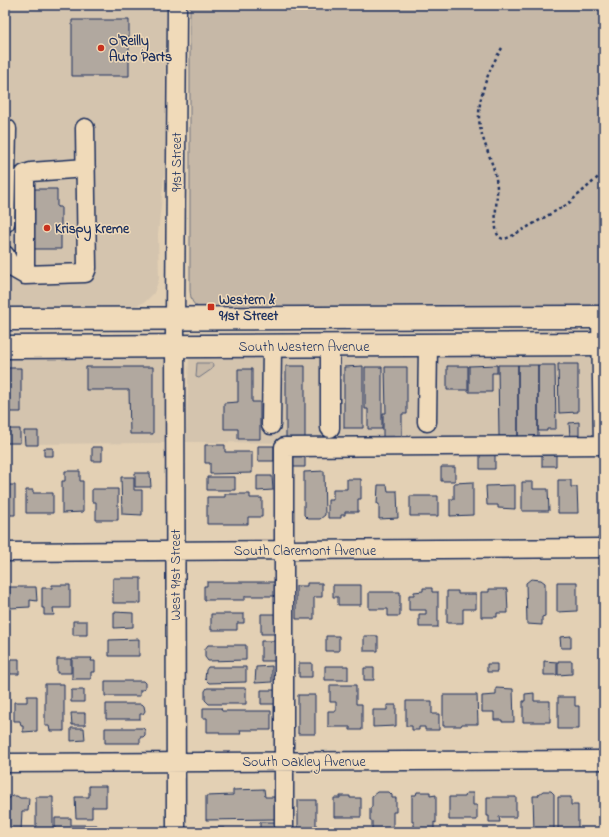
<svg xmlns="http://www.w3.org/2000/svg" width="609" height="837" font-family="'Indie Flower',sans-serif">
<rect width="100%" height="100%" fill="#e3d0b4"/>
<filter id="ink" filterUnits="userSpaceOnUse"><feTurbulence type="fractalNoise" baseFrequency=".025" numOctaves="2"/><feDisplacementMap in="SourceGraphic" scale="8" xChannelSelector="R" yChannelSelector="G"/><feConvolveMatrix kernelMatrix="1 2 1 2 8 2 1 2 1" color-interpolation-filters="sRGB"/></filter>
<g filter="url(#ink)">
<!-- built -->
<path fill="#d4c4ae" d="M5,5h161l-1,162 -7,67 1,45 -5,14 -9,9 -14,6 -126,1z
M594,353v92l-408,-3 3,-87z
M165,356v87l-160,1v-87z"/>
<!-- green -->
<path fill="#c6b8a7" stroke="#707482" d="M190,5h414v302l-401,2c-11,-4 -12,-8 -13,-19z
M197,363h15l1,2 -1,4 -13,9 -3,-1z"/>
<!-- building -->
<path fill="#b1a89f" stroke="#1b2f5e" d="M72,20h57v56h-57z
M34,189h23v18h4v42h-27z
M558,364h20v48l-19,1z
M497,365v8h-5v19h-23v-26z
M498,365h20v71h-19z
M518,365h20v76l-17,-2 -3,-3z
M538,365h17l1,64h-9v2h-9z
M286,366h19v74h-19z
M363,366v62h-19v-61z
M447,366h21v24h-21z
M86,367h67v67h-23l-1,-44h-43z
M365,367h17v62h-14v-20h-3z
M385,367h22v47h-5v26h-19v-27h3z
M5,368h2v28h-2z
M8,368h13v44h-13z
M238,369h14v33h8v37h-22v-10h-14v-26l14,-1z
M579,422v15h-9l-1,-14z
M5,429h15v14h-15z
M24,431h14v14h-13z
M205,445h20v7h27v21l-42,1v-11h-5z
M258,446h16v15h-16z
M92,447h10v14h-10z
M44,448h9v8h-9z
M480,451h15v18h-15z
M542,452h14v14h-14z
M291,455h14v12h-14z
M441,467h14v14h-14z
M65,471h15v10h3v31l-21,1v-32h3z
M324,471l1,44 -5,4h-12l-4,-4v-43z
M135,473h15l1,14h-16z
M257,476h15l1,14 -16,1z
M121,477h13v13h8v25l-20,-1z
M207,477h28v13h-28z
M347,479h14v20h-3v13h-13v3h-4v3h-13v-18h5v-11h14z
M558,480h13v7h6l1,26h-20z
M473,482v33l-23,1v-17h4v-16z
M522,482h11v7h15l1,22h-27z
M5,485h10v30h-10z
M378,485h9l1,6h9l1,27 -19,1v-15h-2z
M515,485v24l-17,-1v-3h-11l-1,-19z
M92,489h26v31h-22v-18h-4z
M26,490h7v3h20v20h-27z
M225,494h25v4h12v19h-14v7h-41v-27h18z
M410,496h28v20h-28z
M113,578h28v25h-28z
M531,579l10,1 4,3v33l-3,1v8l-15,-1 -1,-41z
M207,582h68v14h-30v4h-41v-14h3z
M557,582h20v29l-20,1z
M307,583h15v14h-8v22h-18v-33h11z
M52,585h18v23h-17l1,7h-10v-7h-2v-20h10z
M333,585h28v20h-23v-8h-5z
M9,587h27l1,14 -7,-1v7l-20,1z
M423,588h9v4h6v35h-19v-13h7v-4h-17v-15h5v-3l9,-1z
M489,589h18l1,24h-11v4h-16v-25h8z
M447,591h11v3h18v15h-13v14h-16z
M369,592h31v24h-12v-7h-19z
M114,612l19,1v14l-19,1z
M211,614h33v9h-7v7h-26z
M261,614h14v20h-14z
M73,621h14v14h-14z
M326,636h13v15h-13z
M364,636h14v15h-14z
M571,636v12h-10l-1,-11z
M139,639v17h-30v-16z
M261,641h14v20h-14z
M208,645h38v15l-38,1 -3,-4v-8z
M72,658h20l-1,3h4v11h-4v7h-19z
M7,659h12v15h-11z
M57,659h14v14h-14z
M544,661l13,1v13h-13z
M558,661h14v13l-14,1z
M299,663h13v14h-13z
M487,664h10v8h-10z
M272,666v16l-17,1 1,-16z
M325,666h23v14h-23z
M208,667h38v15l-37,1 -4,-4 1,-9z
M364,668h10v12h-10z
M105,681h38l2,2v5l-2,2h-3v6h-35z
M45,684h19v47h-14l-1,-5h-4z
M330,685h26v19h6v26h-12v-3h-22v-16h8v-9h-6z
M207,688h39v16h-37l-4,-4v-9z
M496,688l17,1 1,33h-12v-2h-8v-8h-12v-16l14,-1z
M71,690h13v12h-13z
M261,690h14v14h-14z
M534,693v8h16v21h-27v-21h2v-7z
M298,695h17v39h-17z
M443,695h34l1,29h-16l-1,2h-18z
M27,696h10v35l-14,1v-6h-2l-1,-5h-6v-19h13z
M558,697h17v9h4v23h-21z
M406,701h26v13h7v16h-14v-3h-6v3h-7v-4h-6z
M106,704h36l2,2 1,5 -2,3h-3v5h-34z
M387,705h9v21l-23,1v-17h14z
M203,708h18l1,3h49v19h-31l1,4h-21v-2h-13v-14h-4z
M71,713h14v12h-13z
M71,728h13l1,12 -14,1z
M105,728h38l2,2v5l-2,2h-3v6h-35z
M89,786h17v21h-14v11h-16l-1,-21h14z
M264,789l1,8h11v22l-70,1v-24l27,-1v-5z
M543,791h8l3,3v38h-20l-1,-36h5l1,-2z
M377,792h12l3,3v3h4v14h-3v20h-21v-11h-2v-13l2,-1v-11z
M417,792h13v4l6,-1v28l-2,-1v10h-20v-10h-2v-27h4z
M466,793h7v12h4v15h-28v-23h16z
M12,796h5l3,2h9l-1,13h-6l-1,21h-16v-34h5z
M340,796h10v2h11v19h-27v-19h6z
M36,797h17v33h-17z
M487,797h29v20h-17l1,5h-11v-6h-2z
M558,797h13v8h7v27h-20z
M298,800h18v32h-18z
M55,818h16v7h26v7h-42z
M260,822h15v10h-15z
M208,828h17v4h-17z"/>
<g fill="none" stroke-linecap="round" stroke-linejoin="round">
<defs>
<path id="minor" d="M5,223l2,-94
M5,255l6,12 14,8 60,-2 2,-5 -2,-140
M25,275v-101l6,-2 55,-4
M601,317l2,128
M427,422l1,-77
M271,425l1,-78
M330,428v-82
M5,552l599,-4
M5,763l599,-3
M176,832l-1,-513 2,-314
M284,832v-385l320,-2"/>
<path id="major" d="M5,319l599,-2
M5,347l599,-3"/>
</defs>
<!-- minor casing -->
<use href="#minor" stroke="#1b2f5e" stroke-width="21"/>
<!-- major casing -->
<use href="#major" stroke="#1b2f5e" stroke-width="25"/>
<!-- path -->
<path stroke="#1b2f5e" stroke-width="2.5" stroke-dasharray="3 3" stroke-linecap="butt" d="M502,48c-12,19 -22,43 -23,66 -1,24 17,48 18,74 1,9 -6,47 4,50 3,2 6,0 9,-1l58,-33 36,-32"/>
<!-- minor -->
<use href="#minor" stroke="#f0dab9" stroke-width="18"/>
<!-- major -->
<use href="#major" stroke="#f0dab9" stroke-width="22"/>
</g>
</g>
<!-- markers -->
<g fill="#c8321e" stroke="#f0dab9" stroke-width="1.5">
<circle cx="101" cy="48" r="4"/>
<circle cx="47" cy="228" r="4"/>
<rect x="207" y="303" width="8" height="8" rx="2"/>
</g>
<g text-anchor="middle" stroke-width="3" stroke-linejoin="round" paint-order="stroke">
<!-- poi labels -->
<g font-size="14" font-weight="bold" fill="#1b2f5e" stroke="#f0dab9" text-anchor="start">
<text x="109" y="45">O'Reilly<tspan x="109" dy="16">Auto Parts</tspan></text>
<text x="55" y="233">Krispy Kreme</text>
<text x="219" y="304">Western &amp;<tspan x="219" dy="16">91st Street</tspan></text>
</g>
<!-- street labels -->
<g font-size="14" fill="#1b2f5e" stroke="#f0dab9">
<text transform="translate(176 162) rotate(-90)" y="5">91st Street</text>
<text x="304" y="351">South Western Avenue</text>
<text x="305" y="555">South Claremont Avenue</text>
<text transform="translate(175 575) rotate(-90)" y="5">West 91st Street</text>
<text x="304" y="766">South Oakley Avenue</text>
</g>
</g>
<!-- margin -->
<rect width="609" height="837" fill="none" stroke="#f0dab9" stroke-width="20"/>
<rect x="10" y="10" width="589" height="817" fill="none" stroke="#1b2f5e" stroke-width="1.5" filter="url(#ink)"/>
</svg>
